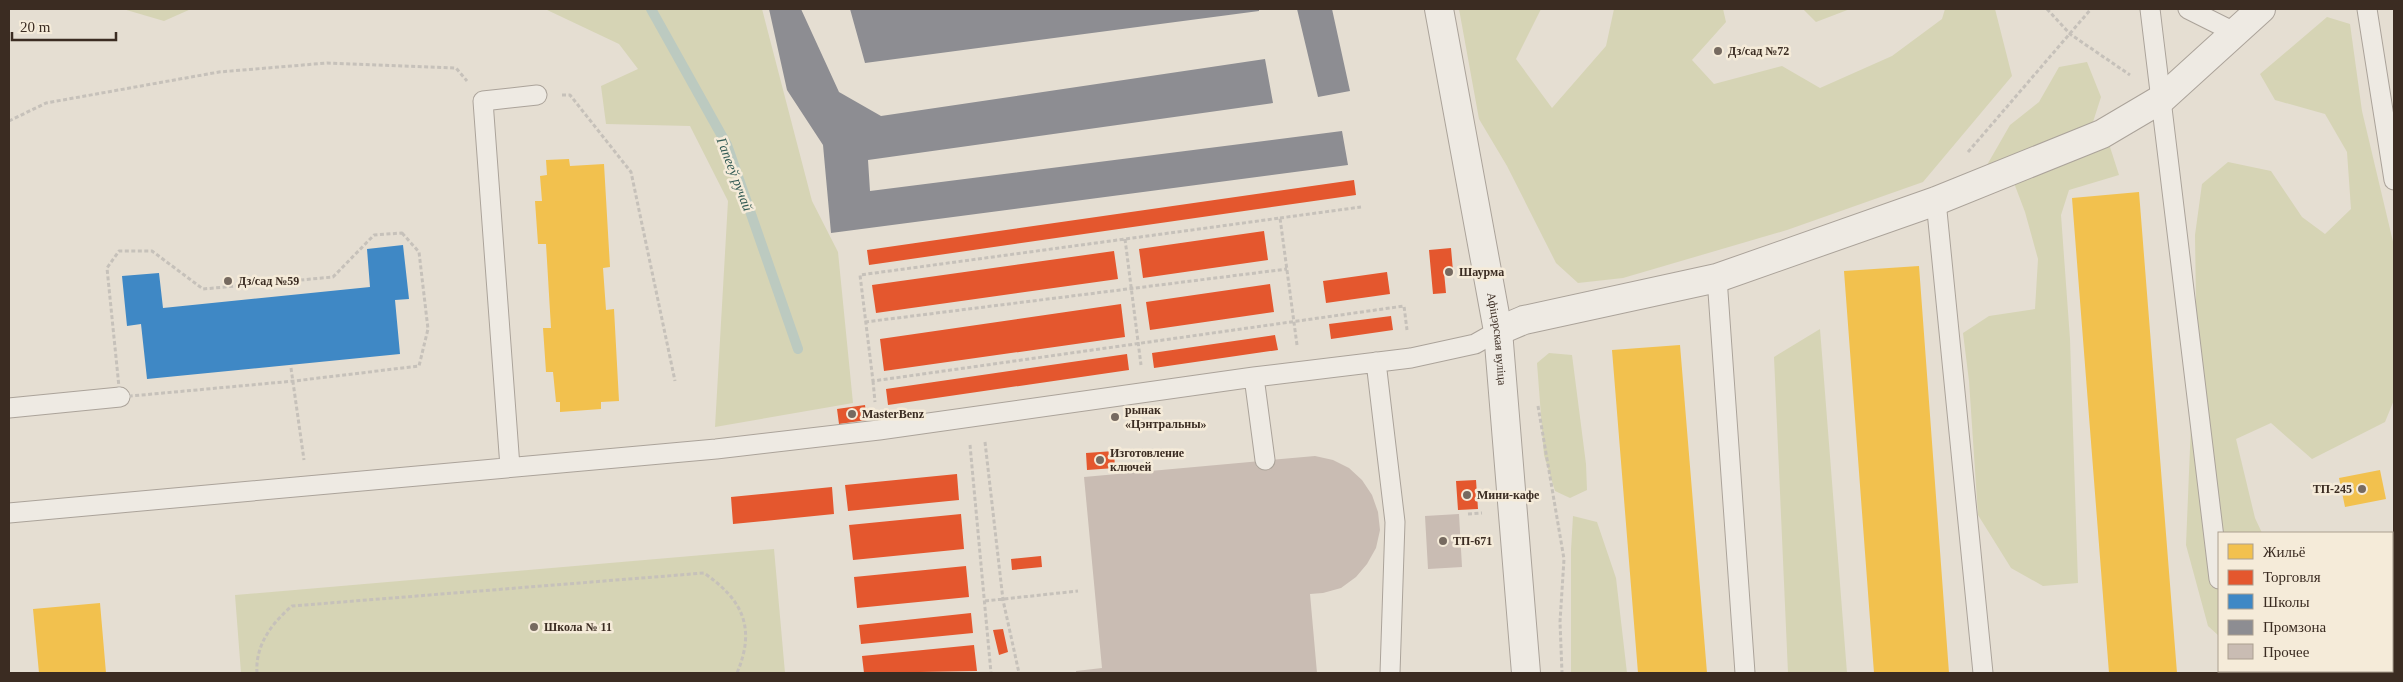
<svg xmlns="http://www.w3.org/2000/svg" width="2403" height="682" font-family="Georgia,serif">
<rect width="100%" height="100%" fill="#e5ded2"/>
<!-- green -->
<path fill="#d6d4b5" d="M123,9h68l-27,12z
M545,9h217l50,192 26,51 15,151 -138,24 13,-226 -38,-75 -84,-2 -5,-38 37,-17 -19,-25z
M1459,9h82l-25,50 36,49 54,-62 8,-37h109l3,13 -34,38 22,24 68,-18 38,22 72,-32 50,-37 3,-10h50l17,67 -89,106 -136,48 -164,48 -45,5 -22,-20 -49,-97 -28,-47z
M1803,9h47l-34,13z
M2327,17l23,7 12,87 32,135v154l-9,22 -73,37 -41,-36 -35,16 19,79 7,15h-43v103l-11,-10 -22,-81 10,-242 -1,-68 7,-51 26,-22 43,9 31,46 23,17 26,-25 -4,-57 -22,-38 -50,-14 -15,-26z
M2087,62l14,35 -8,25 -97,49 -9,-6 23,-40 29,-23 20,-35z
M2094,147h16l9,28 -50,15 -8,25 9,124 8,244 -35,3 -32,-18 -33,-53 -9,-134 -6,-48 26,-17 46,-7 3,-50 -13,-47 -11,-29z
M1820,329l27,344h-59l-14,-316z
M1549,353l23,2 14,109 1,26 -17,8 -15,-7 -11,-36 -7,-92z
M1573,516l24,6 19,56 11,95h-56v-123z
M774,549l11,124h-544l-6,-78z"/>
<!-- homes -->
<path fill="#f2c14e" d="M569,159l1,7 34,-2 6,103 -7,1 3,42 8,-1 5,92 -18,1v7l-41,3v-10h-4l-3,-30h-7l-3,-44h8l-5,-84h-8l-3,-43h7l-2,-25 7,-1 -1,-15z
M2139,192l9,114 29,367h-68l-37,-475z
M1919,266l30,407h-75l-30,-402z
M1680,345l27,328h-69l-26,-323z
M2380,470l6,29 -41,8 -6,-29z
M100,603l6,70h-67l-6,-64z"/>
<!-- shops -->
<path fill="#e4572e" d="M1354,180l2,15 -487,70 -2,-15z
M1264,231l4,29 -125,18 -4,-29z
M1451,248l2,23 -9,1 2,21 -13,1 -4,-44z
M1114,251l4,28 -242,34 -4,-28z
M1387,272l3,22 -64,9 -3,-22z
M1270,284l4,28 -124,18 -4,-28z
M1121,304l4,33 -241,34 -4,-32z
M1391,316l2,14 -62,9 -2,-15z
M1275,335l3,15 -124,18 -2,-15z
M1127,354l2,16 -241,35 -2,-16z
M865,405l2,15 -28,4 -2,-15z
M1114,451l1,17 -28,2 -1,-17z
M957,474l2,26 -111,11 -3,-26z
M1476,480l2,29 -20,1 -2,-29z
M832,487l2,27 -101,10 -2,-27z
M961,514l3,35 -111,11 -4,-35z
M1041,556l1,11 -30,3 -1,-11z
M966,566l3,31 -112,11 -3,-31z
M971,613l2,20 -112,11 -2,-19z
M1003,629l5,23 -9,3 -6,-25z
M974,645l3,26 -113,2 -2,-17z"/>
<!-- schools -->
<path fill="#3f88c5" d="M403,245l6,54 -14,1 5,54 -253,25 -6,-55 -14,2 -5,-50 37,-3 4,35 207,-21 -3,-38z"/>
<!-- industry -->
<path fill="#8d8d92" d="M769,9h32l38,83 42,24 384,-57 8,44 -405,57 2,31 472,-60 6,34 -517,68 -8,-88 -36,-55z
M850,9h409v2l-394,52z
M1297,9h35l18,82 -32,6z"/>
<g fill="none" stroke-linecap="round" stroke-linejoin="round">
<!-- stream -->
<path stroke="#bccac0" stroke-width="10" d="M651,9l76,136 71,204"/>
</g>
<!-- building -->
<path fill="#c9bcb3" d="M1315,456l18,4 16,8 13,12 10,15 6,17 2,18 -4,18 -9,16 -11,13 -15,11 -18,5 -13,1 7,79h-241v-2l26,-3 -18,-191z
M1459,514l3,53 -34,2 -3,-53z"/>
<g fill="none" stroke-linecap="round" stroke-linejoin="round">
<defs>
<path id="service" d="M2150,9l69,570
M2188,9l46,23
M2367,9l27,171
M1936,201l47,472
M1717,278l28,395
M1376,362l19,160 -5,151
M1254,377l11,83
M9,408l111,-11
M510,467l-27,-366 54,-6
M9,513l707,-64 163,-19 375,-53 157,-19 64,-14 23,-13
M2230,671v2"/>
<path id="minor" d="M1498,331l26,-11 193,-42 219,-77 166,-67 61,-36 98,-89"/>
<g id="tertiary">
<path id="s1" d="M1439,9l59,322 28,342"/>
</g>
</defs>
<!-- service casing -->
<use href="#service" stroke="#aba39a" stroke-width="21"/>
<!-- minor casing -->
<use href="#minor" stroke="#aba39a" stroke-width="30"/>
<!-- tertiary casing -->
<use href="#tertiary" stroke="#aba39a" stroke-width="30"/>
<!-- path -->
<path stroke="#c6c1ba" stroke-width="3" stroke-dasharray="4 2.5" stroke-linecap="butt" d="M2047,9l23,25 60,41
M562,95h8l61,77 44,209
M9,121l37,-18 173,-31 108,-9 129,5 11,13
M1968,152l123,-143
M1280,218l81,-11
M402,233l17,19 9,77 -9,37 -125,15 -174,16 -13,-129 12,-17h33l51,38 130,-12 41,-42z
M1125,239l16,126
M865,322l422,-53
M1297,345l-17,-127 -420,57 13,106 531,-75 3,24
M291,368l13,92
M873,381l2,21
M1538,406l26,153 -4,63 2,51
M985,442l18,158 16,73
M970,445l21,228
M1468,514l14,-1
M985,601l93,-10
M257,673c-2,-28 15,-50 35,-67l412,-33c39,27 52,55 33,100"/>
<!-- service -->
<use href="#service" stroke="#eeeae3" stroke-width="19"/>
<!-- minor -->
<use href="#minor" stroke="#eeeae3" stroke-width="28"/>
<!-- tertiary -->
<use href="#tertiary" stroke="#eeeae3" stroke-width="28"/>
</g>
<!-- markers -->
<g fill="#766a60" stroke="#f5ebd9" stroke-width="2">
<circle cx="1718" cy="51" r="5"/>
<circle cx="1449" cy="272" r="5"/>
<circle cx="228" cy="281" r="5"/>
<circle cx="852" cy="414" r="5"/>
<circle cx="1115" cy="417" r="5"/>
<circle cx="1100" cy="460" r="5"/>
<circle cx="2362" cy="489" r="5"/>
<circle cx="1467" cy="495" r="5"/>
<circle cx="1443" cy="541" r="5"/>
<circle cx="534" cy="627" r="5"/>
</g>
<g text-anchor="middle" stroke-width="5" stroke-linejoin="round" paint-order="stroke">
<!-- poi labels -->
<g font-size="12" font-weight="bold" fill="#3b2c22" stroke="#f5ebd9" text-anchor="start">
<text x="1728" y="55">Дз/сад №72</text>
<text x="1459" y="276">Шаурма</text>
<text x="238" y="285">Дз/сад №59</text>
<text x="1125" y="414">рынак<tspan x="1125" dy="14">«Цэнтральны»</tspan></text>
<text x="862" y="418">MasterBenz</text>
<text x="1110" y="457">Изготовление<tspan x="1110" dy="14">ключей</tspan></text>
<text x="2352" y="493" text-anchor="end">ТП-245</text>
<text x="1477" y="499">Мини-кафе</text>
<text x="1453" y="545">ТП-671</text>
<text x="544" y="631">Школа № 11</text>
</g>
<!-- street labels -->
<g font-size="12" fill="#3b2c22" stroke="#f5ebd9">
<text dy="4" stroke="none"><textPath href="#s1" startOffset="335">Афіцэрская вуліца</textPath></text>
</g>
<!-- water labels -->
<g font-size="14" font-style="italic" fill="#325a54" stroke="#f5ebd9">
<text transform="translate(735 174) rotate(69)" y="5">Гапееў ручай</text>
</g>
</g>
<!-- border -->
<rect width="2403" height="682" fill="none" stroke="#3b2c22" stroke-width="20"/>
<!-- legend -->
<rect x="2218" y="532" width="175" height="140" fill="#f5ebd9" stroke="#ab9f90"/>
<rect x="2228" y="544" width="25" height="15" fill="#f2c14e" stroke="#ab9f90"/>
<text x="2263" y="557" font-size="15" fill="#3b2c22">Жильё</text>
<rect x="2228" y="570" width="25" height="15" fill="#e4572e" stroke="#ab9f90"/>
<text x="2263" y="582" font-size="15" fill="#3b2c22">Торговля</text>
<rect x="2228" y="594" width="25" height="15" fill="#3f88c5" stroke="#ab9f90"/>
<text x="2263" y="607" font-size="15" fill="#3b2c22">Школы</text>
<rect x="2228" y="620" width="25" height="15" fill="#8d8d92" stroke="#ab9f90"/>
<text x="2263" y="632" font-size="15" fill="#3b2c22">Промзона</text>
<rect x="2228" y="644" width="25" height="15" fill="#c9bcb3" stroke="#ab9f90"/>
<text x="2263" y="657" font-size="15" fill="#3b2c22">Прочее</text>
<!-- scale -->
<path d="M12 32v8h104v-8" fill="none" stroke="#3b2c22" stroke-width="2.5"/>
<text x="20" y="32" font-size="15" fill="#3b2c22" stroke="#f5ebd9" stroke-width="4" paint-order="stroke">20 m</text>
</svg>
